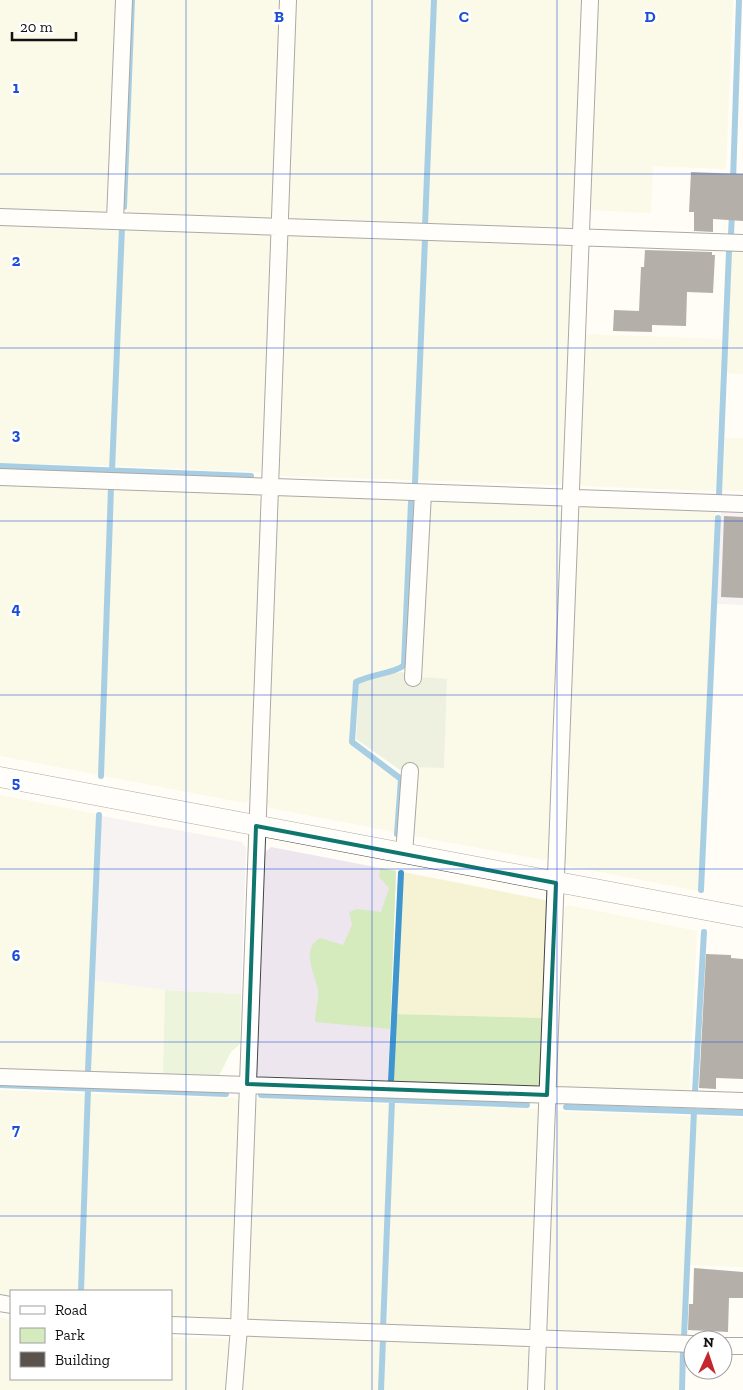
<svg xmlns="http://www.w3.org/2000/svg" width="743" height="1390" font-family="'Zilla Slab',serif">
<rect width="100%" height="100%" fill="#fffdf5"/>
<!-- industrial -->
<path fill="#eee6ef" d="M721,510h22v95l-26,-1z
M102,816l140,26 4,6 -5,146 -76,-4 -70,-9z
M271,847l125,24 -8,210 -129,-5 -7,-4 10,-217z"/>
<!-- farmland -->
<path fill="#f6f3d4" d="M0,0h118l-8,207 -8,7 -102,-3z
M135,0h147l-8,212 -6,7 -137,-4 -5,-6z
M294,0h138l-9,225 -131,-6 -6,-7z
M436,0h148l-9,230 -147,-5z
M595,0h138l-7,169 -73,-3 -2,47 -65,-3z
M0,222l120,4 -9,240 -111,-3z
M124,227l143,6 7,7 -10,230 -4,2 -146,-6z
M292,232l131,6 -9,242 -132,-4 -6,-5 8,-233z
M426,238l148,4 -9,239 -7,4 -142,-5z
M731,249l12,1v124l-18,-1z
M582,334l140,5 -7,152 -132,-5 -7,-5z
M725,438h18v53l-21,-1z
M0,481l110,6 -11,288 -99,-19z
M113,487l142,6 9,10 -13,295 -6,5 -142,-27z
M284,493l125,6 -7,165 -4,4 -17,2 -26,11 -5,61 48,37 -3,53 -125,-24 -7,-6 12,-301z
M434,499l124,7 5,6 -13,344 -6,4 -130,-24 2,-69 28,1 3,-89 -26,-2 7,-170z
M586,504l130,6 -17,381 -131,-25 -6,-7 14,-347z
M0,795l97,19 -10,259 -87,-3z
M403,872l142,28 6,7 -6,111 -149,-4z
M568,905l129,26 -8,161 -129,-5 -6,-5 8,-173z
M95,981l70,9 -2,85 -72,-2z
M0,1090l86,4 -8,197h-67v12l-11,-3z
M89,1094l147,4 4,4 -7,213 -5,8 -57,-2v-30h-88z
M257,1098l133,6 -9,222 -131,-5 -5,-5 7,-214z
M393,1104l148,5 -10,214 -6,8 -138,-5z
M552,1111l140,5 -10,221 -131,-6 -5,-7z
M696,1116l47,2v149l-55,-2z
M0,1317l11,3v59h160v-42l58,2 -3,51h-226z
M245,1333l135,7 -1,50h-139z
M385,1339l137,6 11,10 -1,35h-149z
M552,1345l128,5 -1,40h-135l2,-40z"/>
<!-- green -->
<path fill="#d5ebbd" d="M380,868l16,3 -6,158 -75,-7c0,-10 4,-23 3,-32 -3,-16 -18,-41 2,-52l23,7 9,-20 -3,-13 8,-3 24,3 8,-24 -10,-11z
M165,990l76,4 -1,50 -9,8 -12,24 -56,-1z
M396,1014l149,4 -3,64 -8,6 -141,-7z"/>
<!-- cemetery -->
<path fill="#d9e3c4" d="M402,672l19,5 26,2 -3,89 -41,-1 -3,3 -44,-31 3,-56 10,-6z"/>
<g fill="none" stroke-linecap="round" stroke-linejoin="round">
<!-- stream -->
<path stroke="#3f96cf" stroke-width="6" d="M733,181l6,-181
M124,207l8,-207
M425,226l9,-226
M731,234l1,-20
M0,466l251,10
M112,471l10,-244
M415,483l10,-244
M719,494l10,-243
M101,776l10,-288
M397,834l4,-55 -49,-37 4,-60c15,-8 40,-9 48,-17l7,-163
M701,890l17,-372
M88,1071l11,-256
M391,1081l10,-208
M0,1085l226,9
M695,1092l9,-160
M261,1095l266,10
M566,1107l177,6
M81,1291l7,-202
M383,1329l9,-229
M684,1337l10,-226
M381,1390l2,-51
M682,1390l1,-40"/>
</g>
<!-- building -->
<path fill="#5a524d" d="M691,172l52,2v47l-30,-2v13l-19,-1v-19h-5z
M645,250l67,2v3h3l-2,38 -26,-1 -1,34 -34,-1v7l-39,-1 1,-21 25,1 2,-44h3z
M724,516l19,1v81l-22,-1z
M706,954l25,1v3l12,1v120l-27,-1v11l-17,-1z
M694,1268l49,4v26h-14l-1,34 -40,-2 1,-26h4z"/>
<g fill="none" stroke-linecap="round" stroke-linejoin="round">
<defs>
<path id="minor" d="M0,217l743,26
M115,220l9,-220
M0,477l743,27
M413,678l10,-185
M404,854l6,-83
M0,1077l743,24
M0,1303l11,2
M171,1325l522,19
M723,1346h20
M234,1390l5,-63 49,-1327
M536,1390l54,-1390"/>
<path id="tertiary" d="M0,777l743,140"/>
</defs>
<!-- minor casing -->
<use href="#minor" stroke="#444" stroke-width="18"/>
<!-- tertiary casing -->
<use href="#tertiary" stroke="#444" stroke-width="21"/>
<!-- minor -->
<use href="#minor" stroke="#fff" stroke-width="16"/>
<!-- tertiary -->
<use href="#tertiary" stroke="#fff" stroke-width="20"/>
</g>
<!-- marked area -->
<path d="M0 0H743V1390H0ZM256,826l300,57 -9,212 -300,-11z" fill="#fffdf5" fill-opacity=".55" fill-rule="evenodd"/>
<path fill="none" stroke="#0f766e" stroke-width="4" stroke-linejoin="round" d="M256,826l300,57 -9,212 -300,-11z"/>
<!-- grid -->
<path fill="none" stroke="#1d4ed8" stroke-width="1" stroke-opacity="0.55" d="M186,0v1390M372,0v1390M557,0v1390M0,174h743M0,348h743M0,521h743M0,695h743M0,869h743M0,1042h743M0,1216h743"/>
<g font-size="16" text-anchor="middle" font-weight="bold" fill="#1d4ed8" stroke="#fff" stroke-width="5" stroke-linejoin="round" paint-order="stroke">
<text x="279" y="22">B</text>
<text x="464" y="22">C</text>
<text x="650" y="22">D</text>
<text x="16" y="93">1</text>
<text x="16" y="266">2</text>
<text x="16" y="440">3</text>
<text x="16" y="614">4</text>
<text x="16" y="788">5</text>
<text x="16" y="961">6</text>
<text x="16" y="1135">7</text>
</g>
<!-- legend -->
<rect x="10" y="1290" width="162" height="90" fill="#ffffff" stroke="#a0a0a0"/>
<rect x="20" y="1306" width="25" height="8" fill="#ffffff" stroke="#a0a0a0"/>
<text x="55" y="1315" font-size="15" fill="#111111">Road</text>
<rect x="20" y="1328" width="25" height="15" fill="#d5ebbd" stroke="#a0a0a0"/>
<text x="55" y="1340" font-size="15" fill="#111111">Park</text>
<rect x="20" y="1352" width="25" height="15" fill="#5a524d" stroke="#a0a0a0"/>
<text x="55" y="1365" font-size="15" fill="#111111">Building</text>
<!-- north arrow -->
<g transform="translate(708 1355) rotate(3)"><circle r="24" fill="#ffffff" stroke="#a0a0a0"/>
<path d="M0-4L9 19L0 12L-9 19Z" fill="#c4262e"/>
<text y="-8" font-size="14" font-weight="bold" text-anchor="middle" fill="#111111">N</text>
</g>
<!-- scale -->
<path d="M12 32v8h64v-8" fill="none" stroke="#111111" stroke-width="2.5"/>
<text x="20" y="32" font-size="15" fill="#111111" stroke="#ffffff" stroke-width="4" paint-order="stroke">20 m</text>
</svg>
